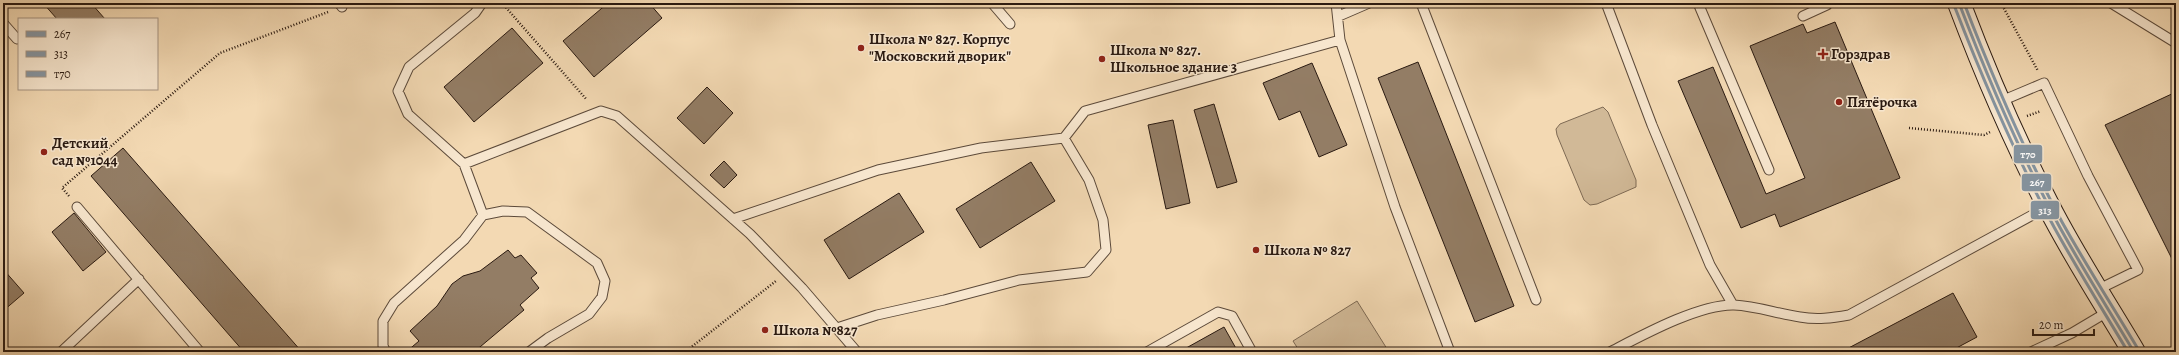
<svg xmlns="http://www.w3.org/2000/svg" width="2179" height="355" font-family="Alegreya,serif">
<rect width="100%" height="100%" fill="#f3d9b3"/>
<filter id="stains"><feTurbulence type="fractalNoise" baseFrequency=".005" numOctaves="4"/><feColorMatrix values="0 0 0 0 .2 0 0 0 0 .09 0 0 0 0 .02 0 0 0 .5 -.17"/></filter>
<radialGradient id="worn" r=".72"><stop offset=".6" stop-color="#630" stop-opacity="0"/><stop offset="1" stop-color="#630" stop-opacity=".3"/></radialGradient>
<!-- green -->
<path fill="#d1b997" stroke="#7e6a54" d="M1603,107l5,5 28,68v7l-39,17 -7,1 -6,-5 -27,-65 -1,-6 4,-5z
M1357,301l32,51h-89l-7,-11z"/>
<!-- building -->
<path fill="#937d65" stroke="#2a1a11" d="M43,3h48l14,16h-48z
M608,3h41l13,15 -68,59 -31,-36z
M1835,22l65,156 -120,49 -5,-13 -34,14 -63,-147 35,-14 53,127 39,-16 -55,-132 53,-22 4,9z
M512,28l31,35 -69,59 -30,-35z
M1418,62l96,244 -39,16 -97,-244z
M1312,63l35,82 -28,12 -19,-46 -21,9 -16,-37z
M707,87l26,26 -29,31 -27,-26z
M2176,92v175l-71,-142z
M1214,104l23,78 -20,6 -23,-78z
M1173,120l17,83 -24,6 -18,-84z
M123,148l179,204h-58l-140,-161 -13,-15z
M724,161l13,14 -13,13 -14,-13z
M1031,162l24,39 -75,47 -24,-39z
M899,193l25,39 -75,47 -25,-39z
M74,213l32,39 -23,19 -31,-39z
M508,250l7,8 6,-3 16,18 -6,5 8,10 -19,17 4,5 -50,42h-68l13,-11 -9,-10 27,-25 15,-22 11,-8 17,-5z
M3,269l21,24 -21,18z
M1953,293l24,44 -28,15h-108z
M1224,327l14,25h-59z"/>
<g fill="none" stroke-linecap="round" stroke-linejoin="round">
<defs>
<path id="lane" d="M339,3l3,4
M482,3l-7,10 -66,54 -11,24 10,23 56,50 137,-53 16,5 133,118 52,54 55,64
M992,3l18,21
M1336,3l4,37 55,167 55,145
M1421,3l115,297
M1606,3l46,122 58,140 23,40
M1698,3l71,167
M2111,3l65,40
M1339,16l30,-13
M1803,16l24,-11v-2
M3,23l14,16
M1999,102l45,-19 44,93 50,94 -41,20
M464,164l19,51
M77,207l123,145
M733,219l145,-49 103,-22 83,-10 21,-27 255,-71
M837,328l40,-13 67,-15 75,-20 68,-8 19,-22 -3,-30 -14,-40 -25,-42
M61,352l78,-73
M386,352l-3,-6v-25l11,-18 70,-63 19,-25 20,-4 24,1 70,51 8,18 -3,16 -13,17 -41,24 -19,14
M1147,352l71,-40 14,4 20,36
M1610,352c31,-16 89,-48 124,-47 23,1 44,9 66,12 17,3 32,1 49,-2l200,-109
M2031,352l41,-19 37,-22"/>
<path id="secondary" d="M1959,3c26,69 55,137 89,202 26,51 57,98 86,147"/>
</defs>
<!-- lane casing -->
<use href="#lane" stroke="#5c4a3a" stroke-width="11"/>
<!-- secondary casing -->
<use href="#secondary" stroke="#2a1a11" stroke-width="24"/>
<!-- path -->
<path stroke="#2a1a11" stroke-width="2.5" stroke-dasharray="1 2" stroke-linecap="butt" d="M502,3l85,97
M2001,3l37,68
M2027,116l14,-5
M1909,128l75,7 6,-3
M69,196l-7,-8 158,-135 108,-41
M685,352l91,-71"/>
<!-- lane -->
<use href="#lane" stroke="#f7e6ce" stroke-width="9"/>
<!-- secondary -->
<use href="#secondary" stroke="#f7e6ce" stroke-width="22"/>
<defs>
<path id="bus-1" d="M1959,3c29,76 61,150 99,221 24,44 51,86 76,128"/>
<path id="bus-2" d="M1954,5c29,75 61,150 100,222 23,42 49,83 74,125"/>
<path id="bus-3" d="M1964,3c29,75 60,148 98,219 24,43 51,85 76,127"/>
</defs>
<!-- bus-1 casing -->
<use href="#bus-1" stroke="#f7e6ce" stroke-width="6"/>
<!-- bus-2 casing -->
<use href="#bus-2" stroke="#f7e6ce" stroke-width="6"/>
<!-- bus-3 casing -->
<use href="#bus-3" stroke="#f7e6ce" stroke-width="6"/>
<!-- bus-1 -->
<use href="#bus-1" stroke="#8594a0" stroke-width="3"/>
<!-- bus-2 -->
<use href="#bus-2" stroke="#8594a0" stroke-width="3"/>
<!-- bus-3 -->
<use href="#bus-3" stroke="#8594a0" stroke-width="3"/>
</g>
<!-- markers -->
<g fill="#8f2418" stroke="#f7e6ce" stroke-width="1.5">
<circle cx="861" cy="48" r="4"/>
<path d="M1821 48h4v4h4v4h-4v4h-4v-4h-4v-4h4z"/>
<circle cx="1102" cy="59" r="4"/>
<circle cx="1839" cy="102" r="4"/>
<circle cx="44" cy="152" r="4"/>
<circle cx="1256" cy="250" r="4"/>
<circle cx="765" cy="330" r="4"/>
</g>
<g text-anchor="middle" stroke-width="3" stroke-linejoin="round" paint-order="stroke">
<!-- poi labels -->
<g font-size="15" font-weight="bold" fill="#2a1a11" stroke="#f7e6ce" text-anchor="start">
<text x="869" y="44">Школа № 827. Корпус<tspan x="869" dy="17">"Московский дворик"</tspan></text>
<text x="1110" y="55">Школа № 827.<tspan x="1110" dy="17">Школьное здание 3</tspan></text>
<text x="1831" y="59">Горздрав</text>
<text x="1847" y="107">Пятёрочка</text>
<text x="52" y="148">Детский<tspan x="52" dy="17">сад №1044</tspan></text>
<text x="1264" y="255">Школа № 827</text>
<text x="773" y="335">Школа №827</text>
</g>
</g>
<g stroke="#f7e6ce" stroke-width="1.5">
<rect x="2013" y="144" width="30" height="20" rx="4" fill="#8594a0"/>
<rect x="2021" y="173" width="31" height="19" rx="4" fill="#8594a0"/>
<rect x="2030" y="200" width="30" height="20" rx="4" fill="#8594a0"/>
</g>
<g font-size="11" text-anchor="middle" font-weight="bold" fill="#fff">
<text x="2028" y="158">т70</text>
<text x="2037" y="186">267</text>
<text x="2045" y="214">313</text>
</g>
<!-- margin -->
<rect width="2179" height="355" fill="none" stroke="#f3d9b3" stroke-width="16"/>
<rect x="4" y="4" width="2171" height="347" fill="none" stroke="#2a1a11" stroke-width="2"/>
<rect x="8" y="8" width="2163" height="339" fill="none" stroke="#2a1a11"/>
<!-- legend -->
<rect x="18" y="18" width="140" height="72" fill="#f7e6ce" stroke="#a59482"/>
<rect x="26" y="31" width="20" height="6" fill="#8594a0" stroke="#a59482"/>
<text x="54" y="38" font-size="12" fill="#2a1a11">267</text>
<rect x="26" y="51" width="20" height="6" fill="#8594a0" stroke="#a59482"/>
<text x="54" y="58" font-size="12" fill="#2a1a11">313</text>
<rect x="26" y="71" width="20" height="6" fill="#8594a0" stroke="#a59482"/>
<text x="54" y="78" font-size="12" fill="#2a1a11">т70</text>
<!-- scale -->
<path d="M2033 329v6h61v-6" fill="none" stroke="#2a1a11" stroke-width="2"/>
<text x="2039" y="329" font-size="12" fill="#2a1a11" stroke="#f7e6ce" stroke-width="3" paint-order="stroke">20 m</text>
<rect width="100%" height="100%" filter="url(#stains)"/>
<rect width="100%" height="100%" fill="url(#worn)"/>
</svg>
